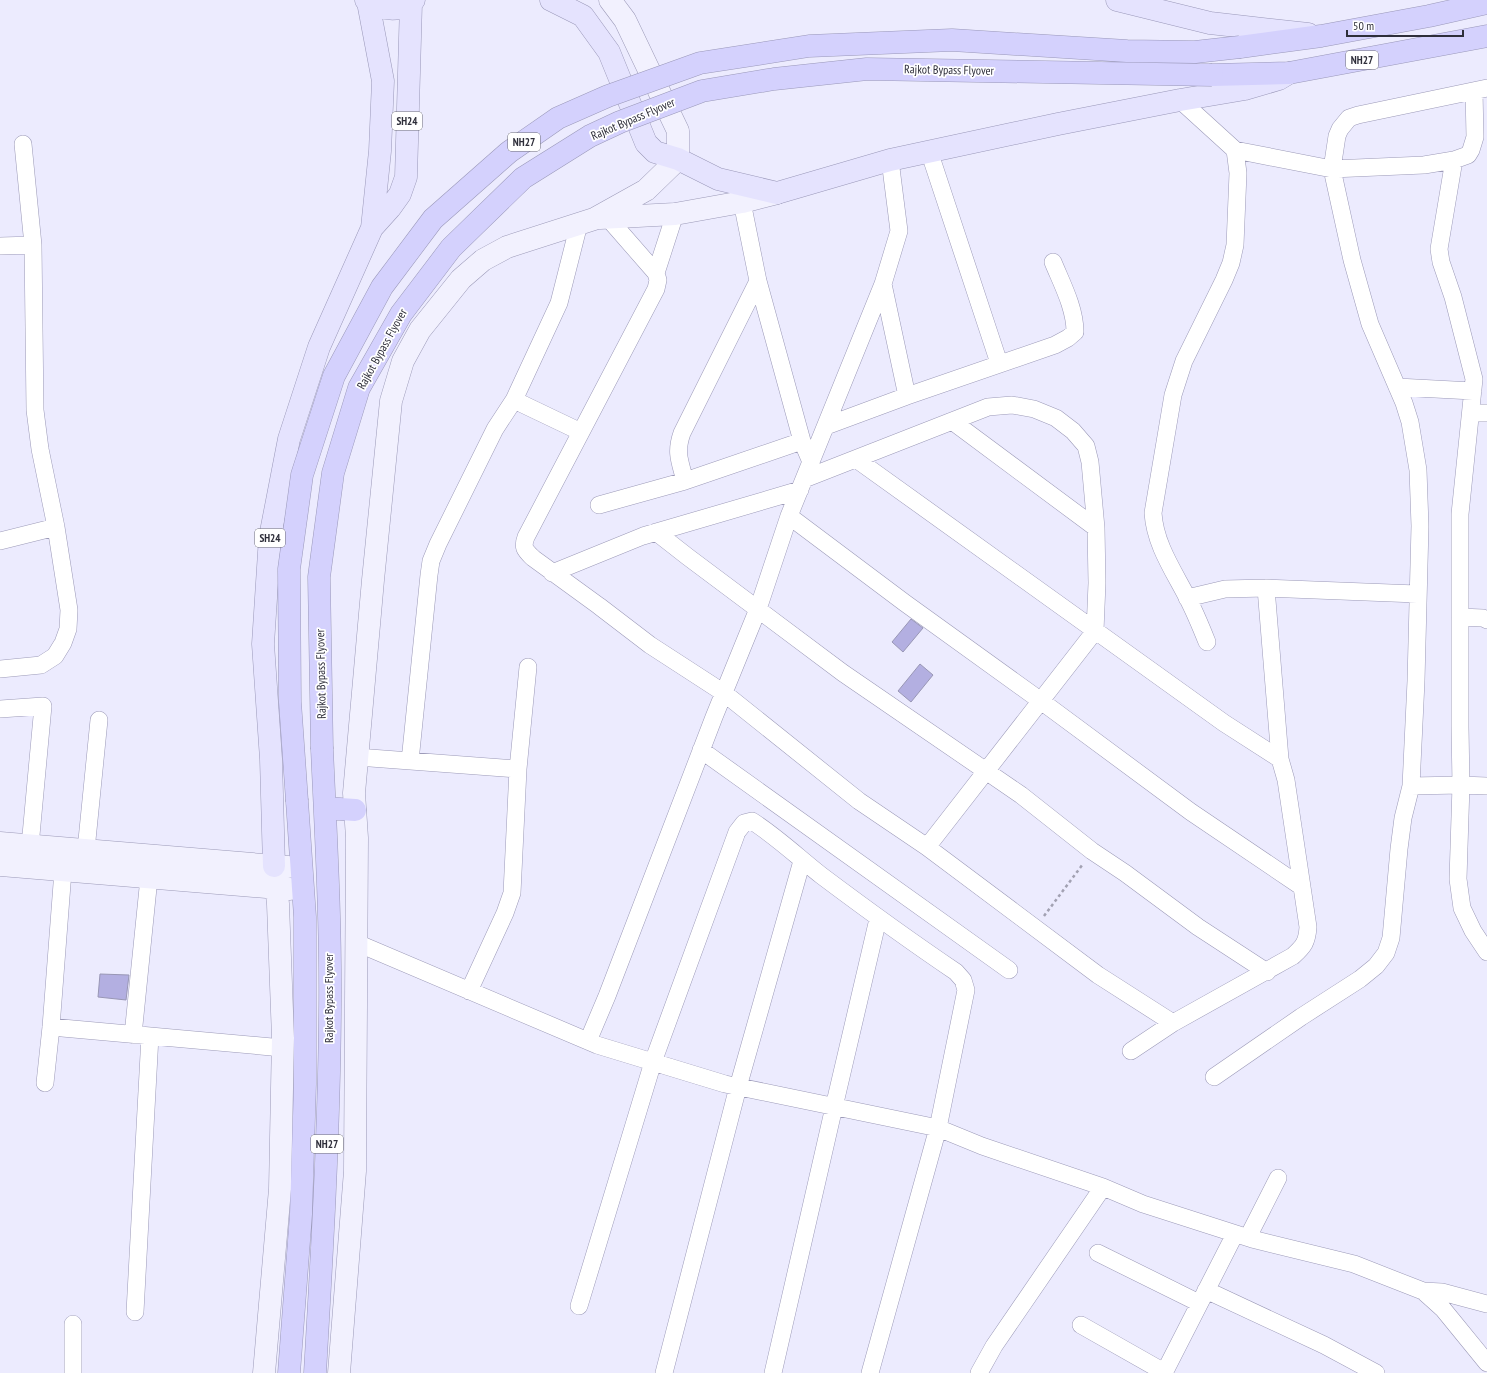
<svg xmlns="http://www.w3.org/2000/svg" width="1487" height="1373" font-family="'PT Sans Narrow',sans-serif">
<rect width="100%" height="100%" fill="#ecebfe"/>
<!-- building -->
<path fill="#b3afe1" stroke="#9997b5" d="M911,619l12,9 -20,24 -11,-10z
M920,664l13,11 -22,27 -13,-11z
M100,974l29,1 -3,25 -28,-3z"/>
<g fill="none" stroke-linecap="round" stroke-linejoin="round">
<defs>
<path id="street" d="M1180,100l55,50 3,23 -3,72 -4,18 -7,17 -40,81 -11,34 -20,118c2,31 20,57 34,84 8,15 14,30 20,45
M1235,150l97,19 92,-4 30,-5 14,-5 3,-5 4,-13 -1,-46
M929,151l70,212
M1454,160l-15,89 2,13 12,35 21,82 -14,135v213l1,58 -3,94 4,29 11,23 14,21
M742,202l16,79 44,160 9,21
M608,218l48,55 2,7 -2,9 -130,248c-4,11 -1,13 7,21l66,48 51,39 74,48 135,108 68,46 171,128 75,48
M0,246l33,-1
M656,273l19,-59
M883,284l24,112 148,-51 13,-7 7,-6c0,-24 -13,-48 -22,-70
M1397,387l76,4
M514,400l67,32
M1471,413h16
M952,421l144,107
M826,426l81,-30
M856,459l368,264 56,36
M804,479l184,-72 24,-2 22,4 22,9 17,13 13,15 4,16 6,66 1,55 -2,48 -168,216
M685,481c-5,-20 -10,-28 -3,-48l76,-152
M599,505l86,-24 117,-40
M789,516l116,87 136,98 150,111 111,75
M656,532l32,25 155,116 178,122 71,56 33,22 73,54 69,45
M0,541l56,-14
M552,573l91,-37 157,-46
M1187,598l38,-9 41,-1 151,6
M1460,617l23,1 4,2
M0,669l41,-4 14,-9 8,-13 5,-14 1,-19 -13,-83 -16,-78 -5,-39 -2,-165 -10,-101
M0,709l43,-3 -13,140
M701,750l308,220
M357,757l161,12
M410,761l19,-186 2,-14 7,-17 57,-115 19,-29 45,-97 20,-79
M1411,786l50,-1 26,1
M86,850l13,-130
M357,943l240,102 128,39 213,44 44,18 121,41 40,17 109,35 102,25 69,27 20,18 44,54
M469,991l36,-78 7,-20 6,-124 10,-102
M51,1027l232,21
M133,1035l16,-157
M588,1041l19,-45 107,-279 44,-108 31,-93 94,-232 16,-53 -9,-71
M1131,1051l42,-28 120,-67c11,-10 14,-14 15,-29l-22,-147 -6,-21 -14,-171
M1214,1077l87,-60 59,-38 16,-13 10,-13 5,-15 8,-89 4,-31 8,-32 5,-105 4,-155 -2,-56 -8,-48 -6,-19 -34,-79 -18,-64 -20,-91 5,-33 3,-7 9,-11 9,-3 129,-27
M45,1083l6,-56 12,-156
M1248,1237l30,-59
M1098,1253l101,50
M1206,1290l118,55 52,28
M1423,1291l19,1 45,12
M579,1306l74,-244 84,-230 7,-9 8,-2c25,16 47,37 70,55 44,33 88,65 134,96l7,8 3,10 -28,138 -68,245
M135,1312l15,-276
M73,1324v49
M1081,1325l83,47
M664,1373l74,-286 64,-226
M773,1373l61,-266 44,-188
M979,1373l15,-27 109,-159
M1164,1373l71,-139"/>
<path id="secondary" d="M600,218l75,-4 67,-12 35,-9
M0,843l288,24
M0,865l290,24
M264,1373l16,-184 3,-151 -5,-134 -4,-38
M339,1373l16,-202 2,-333 -3,-45 19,-213 18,-179 12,-40 17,-31 41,-51 22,-19 24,-13 87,-28 52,-29 32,-31v-28l-53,-111 -15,-20"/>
<path id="primary" d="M366,0c13,10 36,13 48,0
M551,0l32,16 26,36 37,91 9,9 23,7 40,20 59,14 113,-33 168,-36 122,-24 65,-11 34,-10 10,-6
M1117,0l93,23 98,11
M368,2l15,79 -3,70 -8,77
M274,866l-3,-107 -8,-115 7,-107 19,-98 30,-92 53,-119 18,-20 10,-14 6,-17 5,-174"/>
<path id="highway" d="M1240,47l81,-11 108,-20 58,-13
M1212,75l77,-2 198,-37
M325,808l30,2
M289,1373l12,-159 4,-130v-167l-8,-116
M315,1373c7,-120 14,-240 15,-361 1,-87 -4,-175 -8,-263"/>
</defs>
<!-- street casing -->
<use href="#street" stroke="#9c9ab8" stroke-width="18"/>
<!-- secondary casing -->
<use href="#secondary" stroke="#9c9ab8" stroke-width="23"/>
<!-- primary casing -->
<use href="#primary" stroke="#9a98b9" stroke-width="23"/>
<!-- highway casing -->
<use href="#highway" stroke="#9a98b9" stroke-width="23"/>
<!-- path -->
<path stroke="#a2a1b2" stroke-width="2.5" stroke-dasharray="3 3" stroke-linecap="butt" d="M1044,916l39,-52"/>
<!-- street -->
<use href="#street" stroke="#fff" stroke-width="17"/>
<!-- secondary -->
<use href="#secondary" stroke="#f2f1fe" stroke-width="22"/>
<!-- primary -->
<use href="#primary" stroke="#e5e3fe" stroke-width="22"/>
<!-- highway -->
<use href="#highway" stroke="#d4d1fd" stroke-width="22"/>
<defs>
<path id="highway-bridge" d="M322,749l-3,-172 14,-104 26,-85 42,-74 50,-66 72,-70 67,-42 30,-14 82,-31 72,-12 93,-10 345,6
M297,801l-7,-99 -1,-133 13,-94 32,-99 48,-89 51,-68 76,-67 49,-34 50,-22 92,-33 109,-17 143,-6 175,11 68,1 45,-5"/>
</defs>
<!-- highway-bridge casing -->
<use href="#highway-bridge" stroke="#9a98b9" stroke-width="23" stroke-linecap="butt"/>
<!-- highway-bridge -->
<use href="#highway-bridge" stroke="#d4d1fd" stroke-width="22"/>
</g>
<g text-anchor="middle" stroke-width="3.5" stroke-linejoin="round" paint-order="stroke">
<!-- shield labels -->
<g fill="#fff" stroke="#6d6d75" stroke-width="1">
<rect x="1346" y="51" width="32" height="18" rx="3"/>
<rect x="392" y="112" width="30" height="18" rx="3"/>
<rect x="508" y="133" width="32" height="18" rx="3"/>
<rect x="255" y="529" width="30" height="18" rx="3"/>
<rect x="311" y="1135" width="32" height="18" rx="3"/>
</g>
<g font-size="11" font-weight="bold" fill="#2e2e3a">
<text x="1362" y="64">NH27</text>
<text x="407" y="125">SH24</text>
<text x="524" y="146">NH27</text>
<text x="270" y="542">SH24</text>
<text x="327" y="1148">NH27</text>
</g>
<!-- street labels -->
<g font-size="12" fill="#2e2e3a" stroke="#fff">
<text transform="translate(949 70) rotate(1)" y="4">Rajkot Bypass Flyover</text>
<text transform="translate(633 119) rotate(-23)" y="4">Rajkot Bypass Flyover</text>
<text transform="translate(382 349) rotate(-61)" y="4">Rajkot Bypass Flyover</text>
<text transform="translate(321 674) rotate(-91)" y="4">Rajkot Bypass Flyover</text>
<text transform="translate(329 998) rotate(-90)" y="4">Rajkot Bypass Flyover</text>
</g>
</g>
<!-- scale -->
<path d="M1347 30v6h116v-6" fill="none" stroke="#2e2e3a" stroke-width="2"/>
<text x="1353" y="30" font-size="12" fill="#2e2e3a" stroke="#ffffff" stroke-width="3" paint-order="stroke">50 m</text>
</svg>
